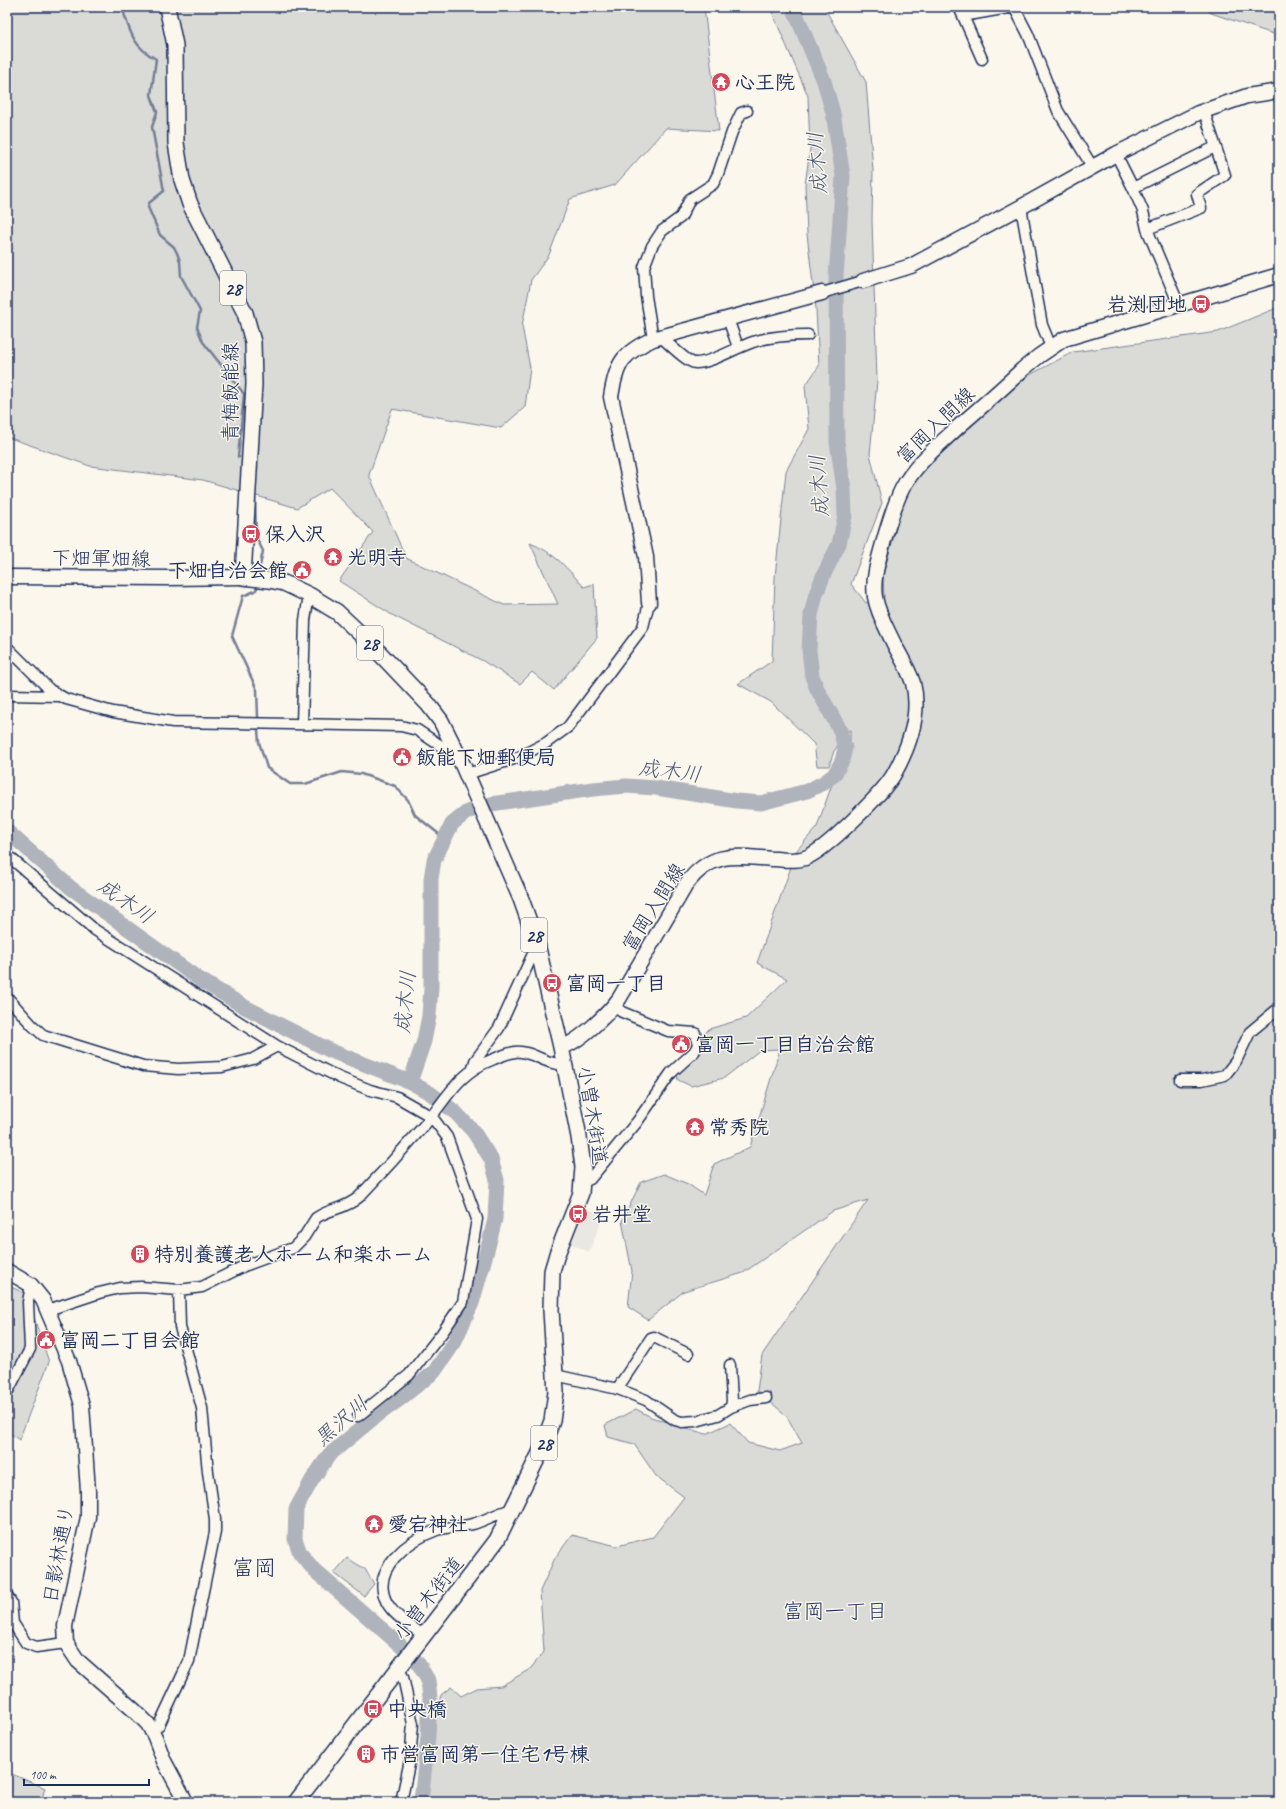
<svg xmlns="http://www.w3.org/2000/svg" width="1286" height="1809" font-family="Caveat,'Klee One',sans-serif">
<rect width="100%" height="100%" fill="#fbf7ec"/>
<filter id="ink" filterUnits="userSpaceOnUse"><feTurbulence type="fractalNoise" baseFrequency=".025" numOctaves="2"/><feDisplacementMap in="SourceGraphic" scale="8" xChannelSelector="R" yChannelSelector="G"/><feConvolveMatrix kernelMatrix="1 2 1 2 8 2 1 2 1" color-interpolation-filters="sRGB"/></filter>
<g filter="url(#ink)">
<!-- built -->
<path fill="#eae8e2" d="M583,1207l21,8 -15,37 -21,-9z"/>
<!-- green -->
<path fill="#dadad7" stroke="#7a849a" d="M7,7h697l15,124 -53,-3 -51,57 -45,14 -21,56 -18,25 -9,46 8,42 -5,39 -24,21 -109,-19 -23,66 37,83 98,47 54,-1 -28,-61c24,9 38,26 54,44l10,-3 3,54 -43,52 -22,-18 -12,12 -37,-23 -91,-46 -53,-34 34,-49 -43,-44 -33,20 -94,-28 -113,-14 -83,-29z
M796,7h28l42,75 7,88 -1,50 5,161 -7,73 12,49 -31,81 15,19 18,-5 -1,-23 20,-72 17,-30 104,-95 49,-26 145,-20 61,-25v1495h-857l9,-69 10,-38 10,-8 10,9 16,-8 24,-2 29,-17 14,-17 -4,-61 15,-33 17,-23 45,11 36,-9 31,-40 -28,-21 -22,-32 -26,-7 -3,-12 31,-16 15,8 55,17 24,-11 18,20 32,8 22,-8 -16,-28 -29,-24 5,-36 106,-155 -35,11 -90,62 -59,18 -36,29 -20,-13 4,-36 -10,-50 19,-39 23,-8 24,10 16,11 10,-31 36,-17 30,-98 -20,1 -36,28 -33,8 -13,-6 -3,-15 34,-36 37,-11 41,-39 -30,-16 40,-113 20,-23 14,-40 19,-31v-27l-16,22 -5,15h-12l-3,-22 -43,-42 -33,-18 34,-23 3,-84 11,-106 23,-42 -4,-43 14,-20 -3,-57 -9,-75 -2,-49 5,-36 -2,-53 -36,-84z
M1204,7h75v29l-68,-23z
M7,1285l19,9 23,68 -30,78 -12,-9z
M347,1558l18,11 9,15 -10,12 -30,-23z
M7,1772l38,16 -4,14h-34z"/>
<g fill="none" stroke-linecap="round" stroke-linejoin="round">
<!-- stream -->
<path stroke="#747e96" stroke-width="2.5" d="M122,7c8,24 10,39 34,52l-5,36 6,17 -5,15 12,64 -15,12 -1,4 12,28 14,12 3,6 3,8 1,15 19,35 -3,16 6,15 41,52 -6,63h1
M255,497l1,40 7,14 -3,15
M257,588l-2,3 -12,5 -11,40 25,54 1,27
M258,730l1,12 8,26 23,16h15l37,-12 19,2 15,5 19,7 13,14 7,15 29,23"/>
<!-- river -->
<path stroke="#afb3bb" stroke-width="15" d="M7,831l64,57 128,91 46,28 86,44 79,31 20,11 25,19 18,19 18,28 6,21 -2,39 -7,28 -16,56 -18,40 -20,29 -34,27 -29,21 -42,35 -17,25 -16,29 -1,30 5,14 15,18 85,74 18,18 10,17 2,18 -2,38 -7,66
M410,1082l14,-41 5,-25 2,-28v-109l3,-19 18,-36 15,-12 24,-8 102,-15 33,-3 30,2 81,13 24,2 46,-12 16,-8 11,-8 8,-14 3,-13 -5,-18 -23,-41 -5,-13 -3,-26 2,-35 5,-21 8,-20 15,-30 6,-28 -1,-27 -7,-47 -1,-165 7,-101 -10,-63 -9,-32 -31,-74"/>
<defs>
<path id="street" d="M959,7l23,52
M963,16l51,-9 14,27 30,77 34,55
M1116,154l17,34 10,23 4,18 32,76
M1133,188l82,-41
M1021,207l21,118 9,22
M1147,229l54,-21 -4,-14 28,-19 -21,-64
M822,293l41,-12
M728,319l10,28
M661,337c7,6 27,26 34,26 15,1 42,-16 58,-21 18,-6 36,-7 55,-7
M653,339l-7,-43 -2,-29 8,-21 10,-15 19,-14 9,-18 23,-15 5,-10 14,-42 9,-19 6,-2
M7,647l43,43 16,9 47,13 60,10 228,4 16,4 42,28
M7,695l52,1
M302,724l3,-104 4,-25
M467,774l50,-16 29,-15 22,-16 75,-100 6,-24
M7,855l88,75 182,116 -24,13 -31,8 -44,2 -35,-3 -100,-31 -11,-10 -25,-28
M277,1046l63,32 30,12 27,7 35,20 15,20 30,82 -14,83 -21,31 -33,42 -51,41
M473,1068l2,-7 24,-33 38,-83
M1180,1080h22l23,-5 11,-14 14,-29 29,-24
M582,1182l8,-3 47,-57 34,-49 23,-21 4,-7 -3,-12 -27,-2 -46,-19 -8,-6
M48,1310l51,-17 21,-5 21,-1 38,3 23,-3 42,-21 49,-18 11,-11 12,-19c14,-10 28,-8 43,-21 21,-22 42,-45 62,-68 25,-28 35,-56 73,-70 7,-3 14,-6 21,-7 17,-2 32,14 49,12
M730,1365l2,36 -1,6
M555,1375l63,14 28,11 29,20 7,2 14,-1 22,-6 13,-8 19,-7 16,-2
M617,1389l34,-51 3,-1 34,17
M7,1393l23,-44 -2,-47 3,-17
M7,1596l4,6 2,21 13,20 10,4 30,-4
M424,1636c-12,-10 -29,-19 -37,-33 -18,-34 22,-63 50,-73 12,-4 24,-3 36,-6 14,-4 26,-12 40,-15
M399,1669l4,8 10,47 -3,36 -9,42
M151,1730l8,-5 30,-64 26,-129v-13l-7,-47 -6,-64 -22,-81 -1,-37"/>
<path id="secondary" d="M863,281l48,-15 110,-59 95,-53 82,-41 49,-17 32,-5
M7,577l162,1 74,-1
M649,603l-3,-46 -35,-160c5,-33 11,-44 42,-58l169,-46
M561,1047c16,-3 48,-34 58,-48l68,-116c26,-34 51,-26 89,-24 9,1 20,2 29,-1 20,-7 78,-65 89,-84 15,-27 27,-60 19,-91 -4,-13 -12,-26 -19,-39 -7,-15 -16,-30 -19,-47 -3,-18 4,-39 9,-57 5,-17 10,-35 18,-51 13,-25 36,-43 56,-62 22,-19 44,-38 65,-58l16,-13 25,-17 215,-64
M7,1271l24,14 12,15 26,61 13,44 6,86v26l-23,109 1,17 12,18 57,50 13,13 7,13 9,24 22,41"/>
<path id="primary" d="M167,7l8,38 1,98 6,37 8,24 55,109 8,29 1,42 -11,193 26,3 15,3 25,12 28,17 33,31 58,61 13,17 19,38 61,140 16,45 24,103 18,90 4,30 -2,26 -24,61 -5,17 -1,39 5,82 -4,29 -12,32 -43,87 -201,262"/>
</defs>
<!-- street casing -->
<use href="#street" stroke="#1b2f5e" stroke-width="13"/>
<!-- secondary casing -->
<use href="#secondary" stroke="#1b2f5e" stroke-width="17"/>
<!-- primary casing -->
<use href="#primary" stroke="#1b2f5e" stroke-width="18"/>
<!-- street -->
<use href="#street" stroke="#fbf7ec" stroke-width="10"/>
<!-- secondary -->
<use href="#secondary" stroke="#fbf7ec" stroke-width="14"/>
<!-- primary -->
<use href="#primary" stroke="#fbf7ec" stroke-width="15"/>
</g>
</g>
<!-- icons -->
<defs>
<symbol id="temple-disc" viewBox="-11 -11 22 22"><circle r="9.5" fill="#d1495b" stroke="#fbf7ec"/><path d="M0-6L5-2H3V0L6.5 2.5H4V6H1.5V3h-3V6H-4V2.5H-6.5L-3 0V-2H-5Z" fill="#fff"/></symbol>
<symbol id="bus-disc" viewBox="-11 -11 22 22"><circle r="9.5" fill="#d1495b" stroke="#fbf7ec"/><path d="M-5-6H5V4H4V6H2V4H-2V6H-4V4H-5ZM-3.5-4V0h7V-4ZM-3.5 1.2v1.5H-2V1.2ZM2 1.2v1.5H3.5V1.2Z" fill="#fff"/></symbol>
<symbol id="civic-disc" viewBox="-11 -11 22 22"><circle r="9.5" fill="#d1495b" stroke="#fbf7ec"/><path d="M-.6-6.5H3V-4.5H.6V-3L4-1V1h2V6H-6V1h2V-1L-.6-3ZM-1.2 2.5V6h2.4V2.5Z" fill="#fff"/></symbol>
<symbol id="building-disc" viewBox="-11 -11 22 22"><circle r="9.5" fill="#d1495b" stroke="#fbf7ec"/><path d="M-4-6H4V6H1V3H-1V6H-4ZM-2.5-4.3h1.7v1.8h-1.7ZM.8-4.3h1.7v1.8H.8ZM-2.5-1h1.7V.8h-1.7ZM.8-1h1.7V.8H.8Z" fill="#fff"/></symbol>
</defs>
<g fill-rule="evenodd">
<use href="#temple-disc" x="710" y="71" width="22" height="22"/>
<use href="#bus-disc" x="1190" y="293" width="22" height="22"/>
<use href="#bus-disc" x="240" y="523" width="22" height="22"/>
<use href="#temple-disc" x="322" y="546" width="22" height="22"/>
<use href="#civic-disc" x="291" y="559" width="22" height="22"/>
<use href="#civic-disc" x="391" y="746" width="22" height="22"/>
<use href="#bus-disc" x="541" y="972" width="22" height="22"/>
<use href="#civic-disc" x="670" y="1033" width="22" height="22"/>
<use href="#temple-disc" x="684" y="1116" width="22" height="22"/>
<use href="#bus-disc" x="567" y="1203" width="22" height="22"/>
<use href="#building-disc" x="129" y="1243" width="22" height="22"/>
<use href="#civic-disc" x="35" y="1329" width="22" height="22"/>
<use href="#temple-disc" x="363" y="1513" width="22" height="22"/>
<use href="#bus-disc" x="362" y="1698" width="22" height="22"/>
<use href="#building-disc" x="355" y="1743" width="22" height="22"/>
</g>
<g text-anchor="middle" stroke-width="3" stroke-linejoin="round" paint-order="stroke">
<!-- shield labels -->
<g fill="#fbf7ec" stroke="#5e6b89" stroke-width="1">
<rect x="220" y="271" width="26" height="34" rx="3"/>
<rect x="357" y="626" width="26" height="34" rx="3"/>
<rect x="521" y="918" width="26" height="34" rx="3"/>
<rect x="531" y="1426" width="26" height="34" rx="3"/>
</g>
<g font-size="19" font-weight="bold" fill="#1b2f5e">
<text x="233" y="295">28</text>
<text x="370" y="650">28</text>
<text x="534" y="942">28</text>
<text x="544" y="1450">28</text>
</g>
<!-- poi labels -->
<g font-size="20" font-weight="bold" fill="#1b2f5e" stroke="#fbf7ec" text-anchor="start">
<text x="735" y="89">心王院</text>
<text x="1187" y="311" text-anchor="end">岩渕団地</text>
<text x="265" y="541">保入沢</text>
<text x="347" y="564">光明寺</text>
<text x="288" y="577" text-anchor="end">下畑自治会館</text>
<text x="416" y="764">飯能下畑郵便局</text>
<text x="566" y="990">富岡一丁目</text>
<text x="695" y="1051">富岡一丁目自治会館</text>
<text x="709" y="1134">常秀院</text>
<text x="592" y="1221">岩井堂</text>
<text x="154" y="1261">特別養護老人ホーム和楽ホーム</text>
<text x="60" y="1347">富岡二丁目会館</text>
<text x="388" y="1531">愛宕神社</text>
<text x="387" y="1716">中央橋</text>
<text x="380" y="1761">市営富岡第一住宅1号棟</text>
</g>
<!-- street labels -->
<g font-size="20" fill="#1b2f5e" stroke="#fbf7ec">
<text transform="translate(230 392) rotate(-90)" y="7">青梅飯能線</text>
<text transform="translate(935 425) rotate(-44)" y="7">富岡入間線</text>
<text transform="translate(101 558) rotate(1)" y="7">下畑軍畑線</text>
<text transform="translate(653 907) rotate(-58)" y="7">富岡入間線</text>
<text transform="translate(593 1115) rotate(81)" y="7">小曽木街道</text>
<text transform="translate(58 1554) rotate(-80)" y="7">日影林通り</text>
<text transform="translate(428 1598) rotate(-52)" y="7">小曽木街道</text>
</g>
<!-- water labels -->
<g font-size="21" font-style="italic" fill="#47577a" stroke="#fbf7ec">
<text transform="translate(817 163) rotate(-94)" y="7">成木川</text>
<text transform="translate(819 486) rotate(-94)" y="7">成木川</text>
<text transform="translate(670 771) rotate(7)" y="7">成木川</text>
<text transform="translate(126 901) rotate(35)" y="7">成木川</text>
<text transform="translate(405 1002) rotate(-84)" y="7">成木川</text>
<text transform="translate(341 1421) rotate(-41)" y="7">黒沢川</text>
</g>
<!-- neighbourhood labels -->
<g font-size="21" fill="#1b2f5e" stroke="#fbf7ec">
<text x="835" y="1618">富岡一丁目</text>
</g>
<!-- quarter labels -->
<g font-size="22" fill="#1b2f5e" stroke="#fbf7ec">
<text x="254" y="1575">富岡</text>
</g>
</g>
<!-- margin -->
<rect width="1286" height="1809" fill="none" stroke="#fbf7ec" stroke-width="24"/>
<rect x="12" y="12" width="1262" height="1785" fill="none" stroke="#1b2f5e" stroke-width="1.5" filter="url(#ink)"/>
<!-- scale -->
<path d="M24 1779v6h125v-6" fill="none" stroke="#1b2f5e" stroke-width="2"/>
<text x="30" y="1779" font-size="12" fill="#1b2f5e" stroke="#fbf7ec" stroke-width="3" paint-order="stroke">100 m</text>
</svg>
